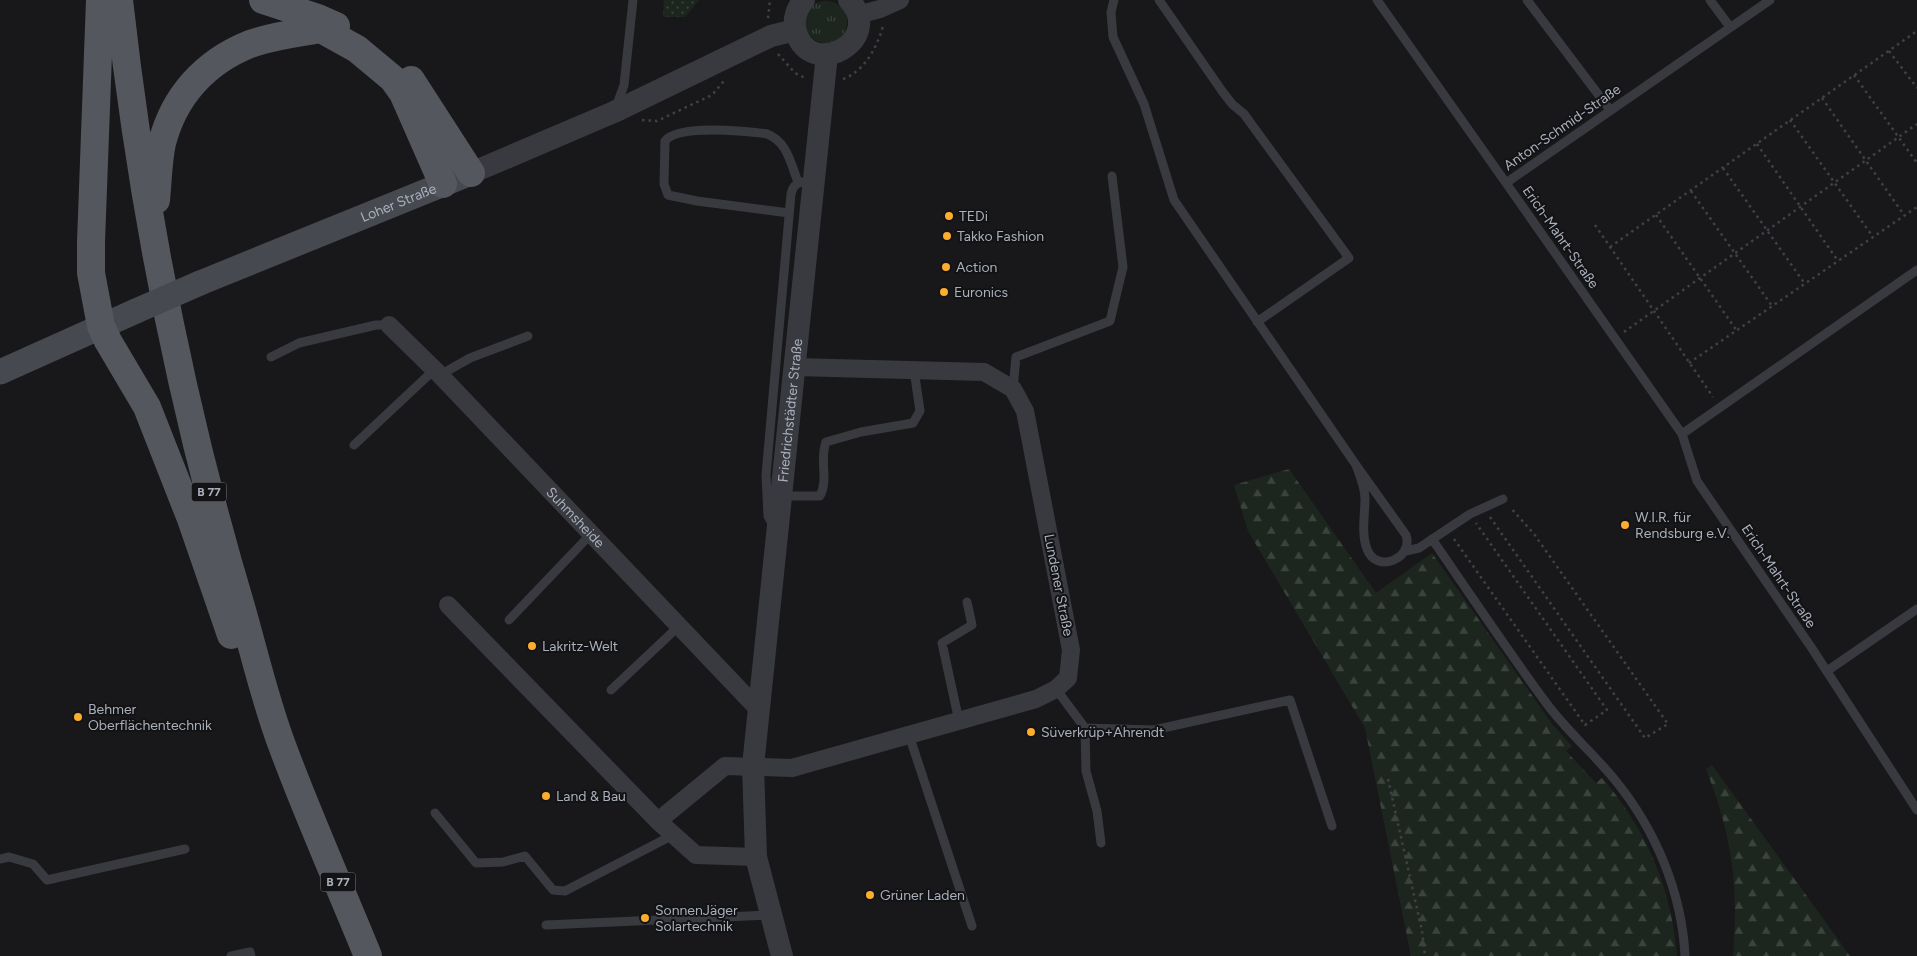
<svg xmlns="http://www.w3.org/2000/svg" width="1917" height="956" font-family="Figtree,sans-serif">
<defs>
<pattern id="grass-tufts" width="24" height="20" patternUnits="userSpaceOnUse" patternTransform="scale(1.25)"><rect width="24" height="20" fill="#1d261e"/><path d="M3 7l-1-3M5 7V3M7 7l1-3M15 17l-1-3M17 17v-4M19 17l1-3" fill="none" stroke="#3b433d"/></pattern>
<pattern id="forest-firs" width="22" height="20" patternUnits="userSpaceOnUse" patternTransform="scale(1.25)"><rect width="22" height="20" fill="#1d261e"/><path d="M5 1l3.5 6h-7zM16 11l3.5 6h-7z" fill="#3b433d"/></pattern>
<pattern id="park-dots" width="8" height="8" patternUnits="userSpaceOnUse" patternTransform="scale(1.25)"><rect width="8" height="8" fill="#1d261e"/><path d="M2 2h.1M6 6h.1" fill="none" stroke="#3b433d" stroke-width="1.8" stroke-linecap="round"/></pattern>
</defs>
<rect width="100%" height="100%" fill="#18181a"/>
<!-- grass -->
<path fill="url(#grass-tufts)" d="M805 22a21 21 0 1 1 42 0a21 21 0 1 1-42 0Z"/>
<!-- forest -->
<path fill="url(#forest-firs)" d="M1289,469l87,124 56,-40 120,171 20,22 -6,5 30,32 6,-5c44,50 70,112 75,178h-266l-46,-228 -117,-197 -14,-46z
M1712,765l138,191h-117c6,-72 -1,-120 -27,-187z"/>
<!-- park -->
<path fill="url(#park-dots)" d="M664,0h35l-14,17h-22z"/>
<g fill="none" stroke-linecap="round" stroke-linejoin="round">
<!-- path -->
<path stroke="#3f4147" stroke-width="2.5" stroke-dasharray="2.5 4" stroke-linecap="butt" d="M768,18l2,-18
M1889,51l28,37
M778,54l17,19 10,5
M1854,75l63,88
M843,79c22,-8 34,-32 40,-53
M1822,98l82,117
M642,120l15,1 55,-26 12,-14
M1790,120l83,117
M1757,144l81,117
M1723,168l82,116
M1691,191l81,115
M1656,215l81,116
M1595,225l118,172
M1610,247l307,-216
M1624,332l293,-208
M1689,363l228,-156
M1490,517l155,221 23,-14 -134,-190 -24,-27
M1454,539l131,186 22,-15 -131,-187
M1388,779l34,152 3,25"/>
<!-- service -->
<path stroke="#393a40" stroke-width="9" d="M1114,0l-3,12 2,25 31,67 30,96 182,265 50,70c8,24 -30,39 -39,14 -6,-15 -2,-35 -2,-50 0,-12 -5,-23 -9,-34
M1159,0l63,91 10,13 12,10 105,144 -92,64
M1377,0l129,183 264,-183
M1527,0l83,110
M1710,0l20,27
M616,107l8,-22 9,-85
M1506,183l176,251 15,47 114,166 106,163
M789,213l-92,-12 -29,-6 -4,-11 1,-43c13,-17 81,-10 102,-7 20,7 24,30 31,48
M271,357l28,-14 77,-18h13
M440,375l30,-17 58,-22
M1013,389l3,-32 94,-36 13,-54 -11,-91
M1682,434l235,-164
M354,445l80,-75
M781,496h39c9,-17 -1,-36 6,-54l35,-10 52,-9 7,-12 -6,-41
M776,522l-6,-2 -2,-4 -2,-41 25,-281c3,-13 11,-13 22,-12
M1432,539c38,55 75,111 115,165 20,27 46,49 68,76 40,49 67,112 70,176
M1406,551l13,-3 51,-34 33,-15
M509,620l82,-86
M1827,671l90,-62
M1056,689l29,39 69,2 136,-30 42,126
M611,690l68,-64
M959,721l-17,-78 30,-18 -5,-23
M1085,728l1,43 11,40 4,32
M909,735l63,191
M435,813l41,50 27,-1 22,-6 28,34 12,1 108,-56
M0,859l9,-2 24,7 14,16 138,-31
M546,925l225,-10
M231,956l19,-4 1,4"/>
<!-- minor -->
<g stroke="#393a40" stroke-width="18">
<path d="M857,15l23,-6 20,-9"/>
<path id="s1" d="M389,325l51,50 319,335"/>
<path d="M448,605l210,216"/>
<path d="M756,857l-60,-2 -38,-34 67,-55 67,2 244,-69 20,-10 12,-11 3,-28 -46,-239 -12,-22 -29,-17 -189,-5"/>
</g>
<!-- tertiary -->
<g stroke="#393a40" stroke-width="22">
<path d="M804,0c-8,9 -11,20 -8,32 15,49 90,8 53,-32"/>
<path d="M471,173l143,-61 157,-76 24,-6"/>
<path id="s2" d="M782,956l-26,-99 -3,-91 74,-712"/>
</g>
<!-- secondary -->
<g stroke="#474950" stroke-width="25">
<path id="s3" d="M200,283l271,-110"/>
<path d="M0,372l136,-61"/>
</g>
<!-- primary -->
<path stroke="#55575f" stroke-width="28" d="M100,0l-9,242v31l10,53 7,15 39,66 44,112 40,116
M119,0c23,207 63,410 123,610 13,46 24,94 41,138 26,70 57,139 85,208
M263,0l55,18 18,8
M411,80l60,93
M156,200c2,-19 2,-39 6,-57 12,-47 43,-81 88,-99 22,-8 48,-11 71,-15l36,20 36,30 10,14 40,91"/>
<!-- secondary-bridge -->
<path stroke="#474950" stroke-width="25" d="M136,311l64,-28"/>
</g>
<!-- markers -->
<g fill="#fdad2d" stroke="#131315" stroke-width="2">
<circle cx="949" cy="216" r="5"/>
<circle cx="947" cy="236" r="5"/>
<circle cx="946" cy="267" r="5"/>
<circle cx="944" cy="292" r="5"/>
<circle cx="1625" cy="525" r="5"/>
<circle cx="532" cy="646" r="5"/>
<circle cx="78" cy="717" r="5"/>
<circle cx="1031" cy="732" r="5"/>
<circle cx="546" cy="796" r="5"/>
<circle cx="870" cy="895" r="5"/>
<circle cx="645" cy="918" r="5"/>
</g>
<g text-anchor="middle" stroke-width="4" stroke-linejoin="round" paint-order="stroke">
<!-- shield labels -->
<g fill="#131315" stroke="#7c8189" stroke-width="1">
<rect x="191.5" y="482.5" width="35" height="19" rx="4"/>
<rect x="320.5" y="872.5" width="35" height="19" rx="4"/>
</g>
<g font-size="12" font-weight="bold" fill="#a9b0bb">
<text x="209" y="496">B 77</text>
<text x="338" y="886">B 77</text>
</g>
<!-- street labels -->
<g font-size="14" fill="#a9b0bb" stroke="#131315">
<text transform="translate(1562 127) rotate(-35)" y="5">Anton-Schmid-Straße</text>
<text dy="5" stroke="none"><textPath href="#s3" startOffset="214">Loher Straße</textPath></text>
<text transform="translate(1561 237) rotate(55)" y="5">Erich-Mahrt-Straße</text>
<text dy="5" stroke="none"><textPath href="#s2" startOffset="551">Friedrichstädter Straße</textPath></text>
<text dy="5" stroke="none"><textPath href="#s1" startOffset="268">Suhmsheide</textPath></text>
<text transform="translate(1779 576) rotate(56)" y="5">Erich-Mahrt-Straße</text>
<text transform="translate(1059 585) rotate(79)" y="5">Lundener Straße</text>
</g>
<!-- poi labels -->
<g font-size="14" fill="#a9b0bb" stroke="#131315" text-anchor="start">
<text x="959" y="221">TEDi</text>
<text x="957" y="241">Takko Fashion</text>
<text x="956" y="272">Action</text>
<text x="954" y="297">Euronics</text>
<text x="1635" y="522">W.I.R. für<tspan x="1635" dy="16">Rendsburg e.V.</tspan></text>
<text x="542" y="651">Lakritz-Welt</text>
<text x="88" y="714">Behmer<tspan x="88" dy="16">Oberflächentechnik</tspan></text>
<text x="1041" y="737">Süverkrüp+Ahrendt</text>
<text x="556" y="801">Land &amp; Bau</text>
<text x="880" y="900">Grüner Laden</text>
<text x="655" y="915">SonnenJäger<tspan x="655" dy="16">Solartechnik</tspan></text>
</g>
</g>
</svg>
